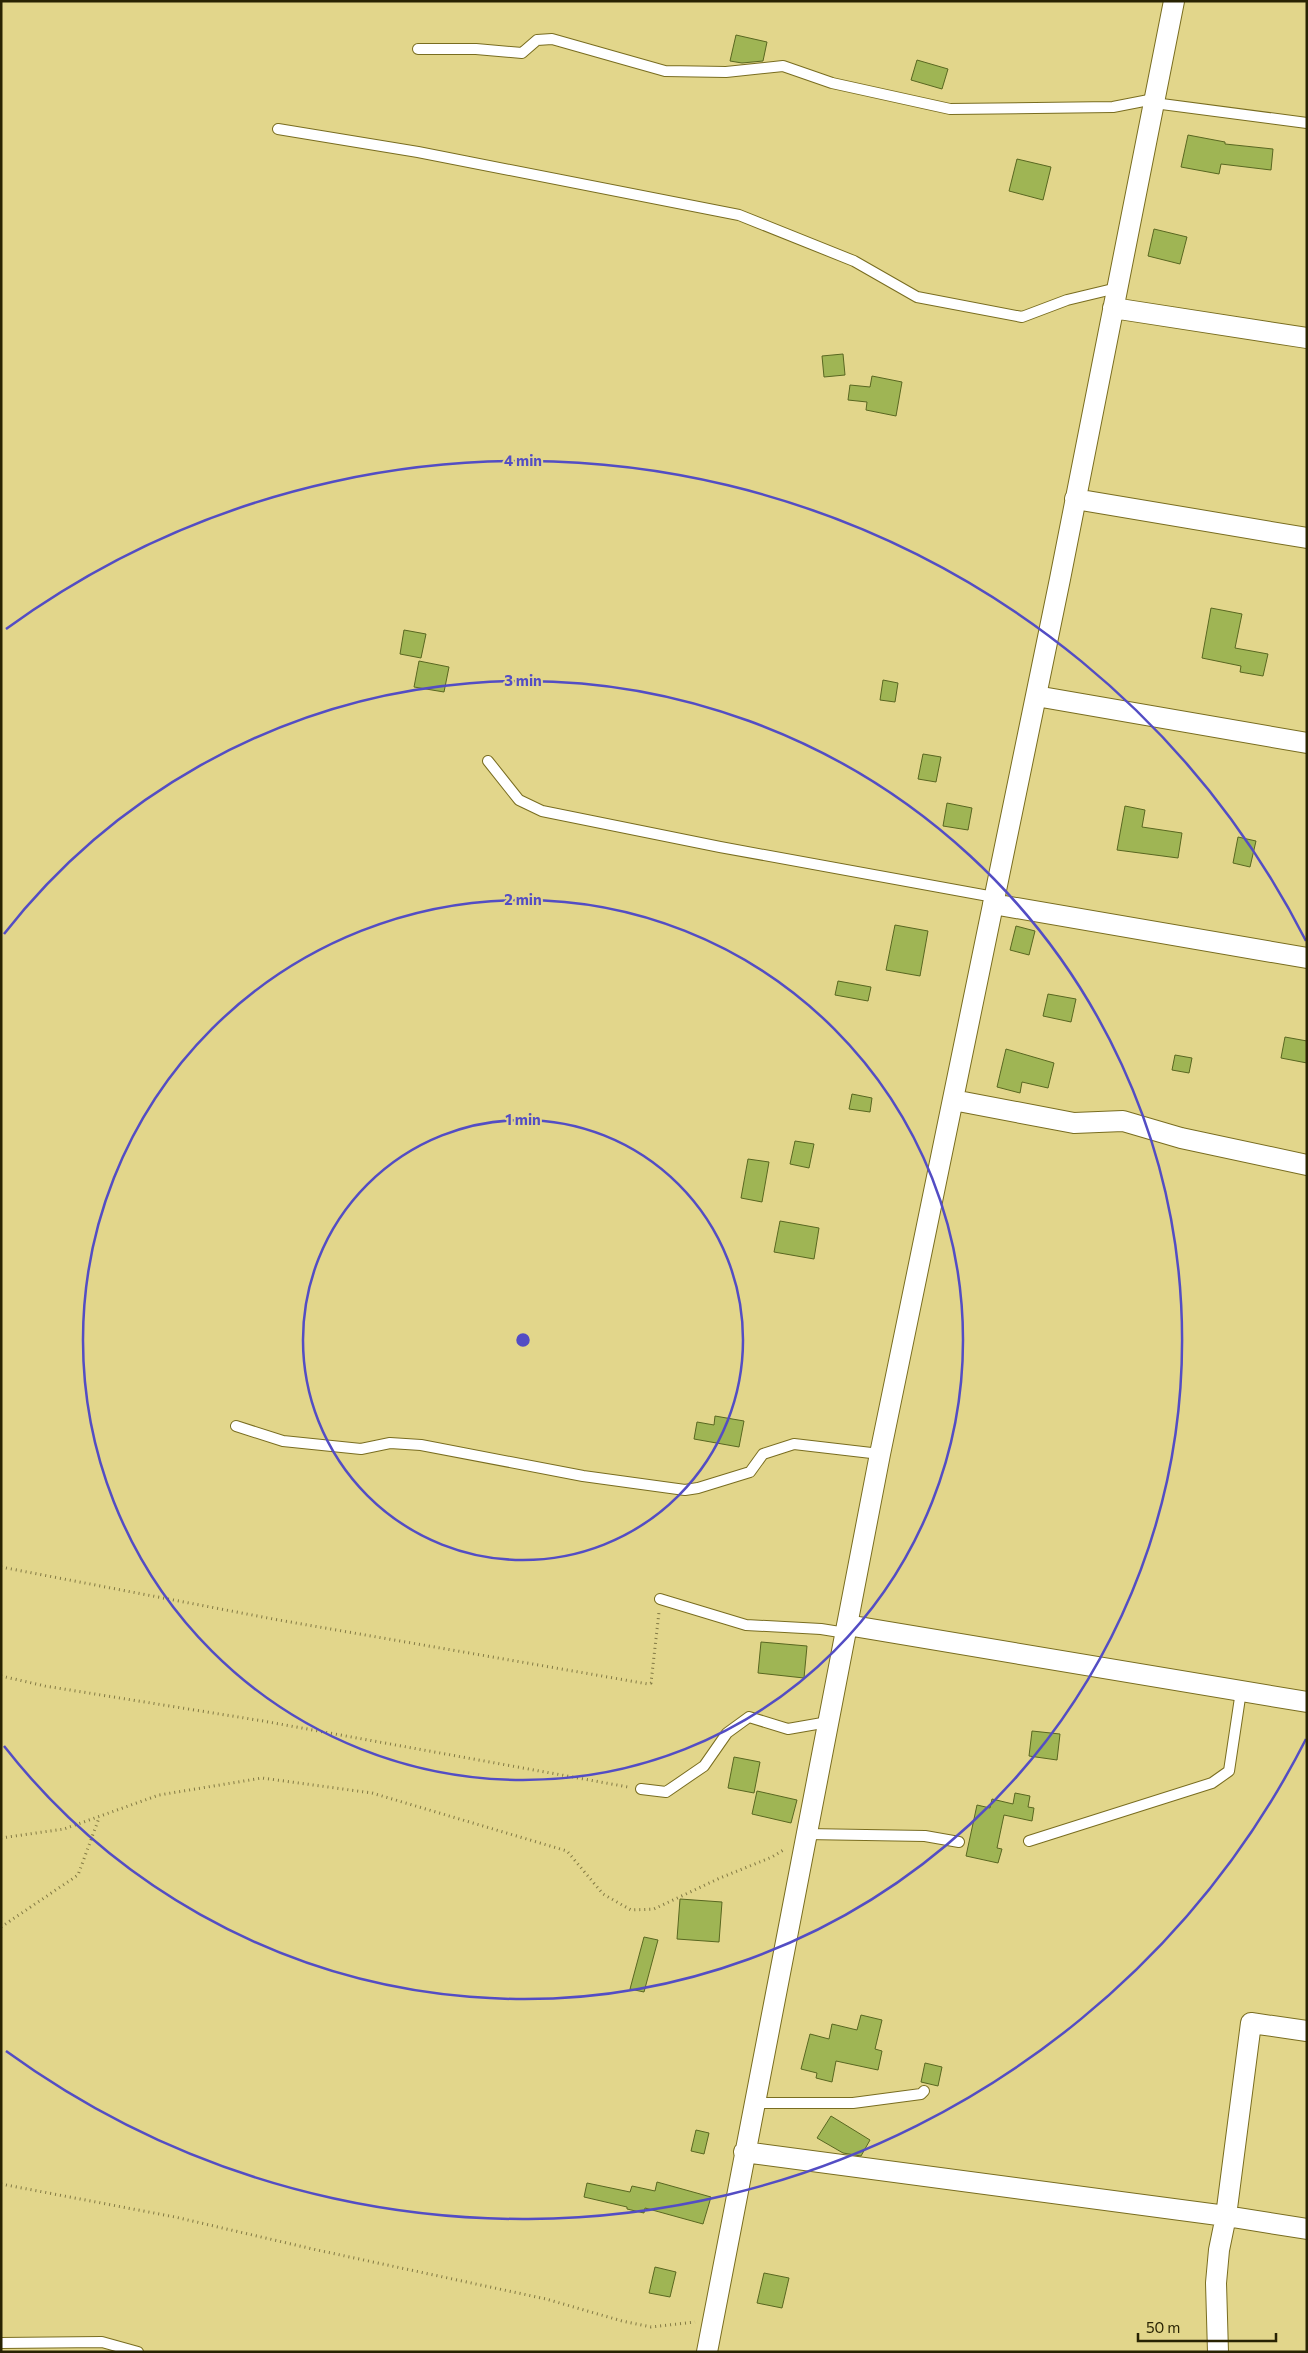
<svg xmlns="http://www.w3.org/2000/svg" width="1308" height="2353" font-family="Commissioner,sans-serif">
<rect width="100%" height="100%" fill="#e2d68b"/>
<!-- building -->
<path fill="#9fb554" stroke="#596721" d="M736,35l31,7 -4,19 -21,2 -12,-2z
M917,60l31,9 -6,20 -31,-9z
M1188,135l37,7v2l48,5 -2,21 -50,-6 -2,10 -38,-7z
M1017,159l34,8 -8,33 -34,-9z
M1154,229l33,8 -7,27 -32,-8z
M843,354l2,21 -21,2 -2,-21z
M872,376l30,6 -6,34 -30,-6 1,-8 -19,-2 2,-15 20,2z
M1211,608l31,6 -7,34 33,6 -5,22 -23,-4 1,-6 -39,-8z
M404,630l22,4 -5,24 -21,-4z
M419,661l30,6 -5,25 -30,-5z
M883,680l15,3 -3,19 -15,-2z
M923,754l18,3 -5,25 -18,-3z
M947,803l25,5 -4,22 -25,-4z
M1125,806l20,4 -3,17 40,6 -4,25 -61,-8z
M1238,837l18,4 -6,26 -17,-4z
M895,925l33,6 -8,45 -34,-6z
M1016,926l19,5 -6,24 -19,-5z
M838,981l33,6 -3,14 -33,-6z
M1048,994l28,5 -5,23 -28,-6z
M1285,1037l22,4v22l-26,-5z
M1006,1049l48,14 -6,25 -26,-6 -2,11 -23,-6z
M1175,1055l17,3 -3,15 -17,-3z
M852,1094l20,4 -2,14 -21,-3z
M795,1141l19,3 -5,24 -19,-4z
M748,1159l21,3 -7,40 -21,-4z
M780,1221l39,7 -5,31 -40,-7z
M715,1416l29,5 -5,26 -45,-8 3,-17 17,3z
M761,1642l46,4 -3,32 -46,-5z
M1032,1731l28,3 -3,26 -28,-4z
M734,1757l26,5 -6,31 -26,-5z
M757,1791l40,9 -6,23 -39,-9z
M1015,1793l15,3 -2,11 6,1 -2,13 -28,-6 -7,33 5,1 -4,14 -32,-7 11,-51 13,3 2,-9 21,5z
M680,1899l42,3 -3,40 -42,-3z
M644,1937l14,3 -14,52 -14,-3z
M861,2015l21,5 -7,29 7,2 -4,19 -42,-9 -4,21 -16,-4 1,-5 -16,-4 9,-35 19,5 3,-15 25,6z
M925,2063l17,4 -4,19 -17,-4z
M831,2116l39,24 -9,16 -18,-3 -26,-15z
M696,2130l13,3 -5,21 -13,-3z
M657,2182l54,15 -8,27 -58,-16 -1,5 -17,-4v-2l-43,-10 3,-14 43,9 2,-6 23,5z
M655,2267l21,5 -6,25 -21,-4z
M764,2273l25,5 -7,30 -25,-5z"/>
<g fill="none" stroke-linecap="round" stroke-linejoin="round">
<defs>
<path id="service" d="M418,49h58l46,4 15,-13 15,-1 113,32 61,1 57,-6 49,17 118,26 163,-2 41,-8
M1154,103l153,20
M278,129l140,23 321,63 115,46 63,36 105,20 45,-17 50,-12
M488,761l31,39 23,11 178,36 274,50
M236,1426l47,15 78,8 29,-6 31,2 162,31 102,14 13,-2 52,-16 13,-18 31,-10 86,10
M660,1599l86,26 75,4 25,4
M641,1789l25,3 38,-26 23,-33 22,-16 39,12 40,-7
M806,1834l119,2 34,6
M1029,1841l183,-58 17,-12 12,-80
M754,2103h99l68,-9 3,-3
M1,2343l101,-1 36,10"/>
<path id="minor" d="M1113,308l194,30
M1075,499l232,39
M1036,696l271,47
M993,904l314,54
M953,1100l121,23 49,-2 58,17 126,27
M847,1625l460,77
M744,2152l482,64 81,13
M707,2352l173,-898 180,-875 114,-578
M1218,2352l-2,-69 3,-33 7,-34 25,-193 56,8"/>
</defs>
<!-- service casing -->
<use href="#service" stroke="#796d20" stroke-width="12"/>
<!-- minor casing -->
<use href="#minor" stroke="#796d20" stroke-width="22"/>
<!-- path -->
<path stroke="#827944" stroke-width="3" stroke-dasharray="1 4" stroke-linecap="butt" d="M1,1567l272,52 375,65 3,-1 8,-71
M1,1676l44,10 218,35 365,66
M1,1838l63,-9 95,-34 103,-17 110,15 195,58 36,43 28,16 23,-1 66,-31 52,-21 13,-8
M1,1927l77,-52 21,-57
M1,2184l174,33 142,33 229,49 76,22 29,6 44,-5"/>
<!-- service -->
<use href="#service" stroke="#fff" stroke-width="10"/>
<!-- minor -->
<use href="#minor" stroke="#fff" stroke-width="20"/>
</g>
<!-- distance rings -->
<g fill="none" stroke="#534dc4" stroke-width="2.5">
<circle cx="523" cy="1340" r="220"/>
<circle cx="523" cy="1340" r="440"/>
<path d="M4 934A659 659 0 1 1 4 1746"/>
<path d="M1306 1739A879 879 0 0 1 6 2051M6 629A879 879 0 0 1 1306 941"/>
</g>
<circle cx="523" cy="1340" r="8" fill="#534dc4" stroke="#e2d68b" stroke-width="2.5"/>
<g font-size="15" text-anchor="middle" font-weight="bold" fill="#534dc4" stroke="#e2d68b" stroke-width="4" stroke-linejoin="round" paint-order="stroke">
<text x="523" y="466">4 min</text>
<text x="523" y="686">3 min</text>
<text x="523" y="905">2 min</text>
<text x="523" y="1125">1 min</text>
</g>
<!-- border -->
<rect width="1308" height="2353" fill="none" stroke="#282303" stroke-width="5"/>
<!-- scale -->
<path d="M1138 2333v8h138v-8" fill="none" stroke="#282303" stroke-width="2.5"/>
<text x="1146" y="2333" font-size="15" fill="#282303" stroke="#e2d68b" stroke-width="4" paint-order="stroke">50 m</text>
</svg>
